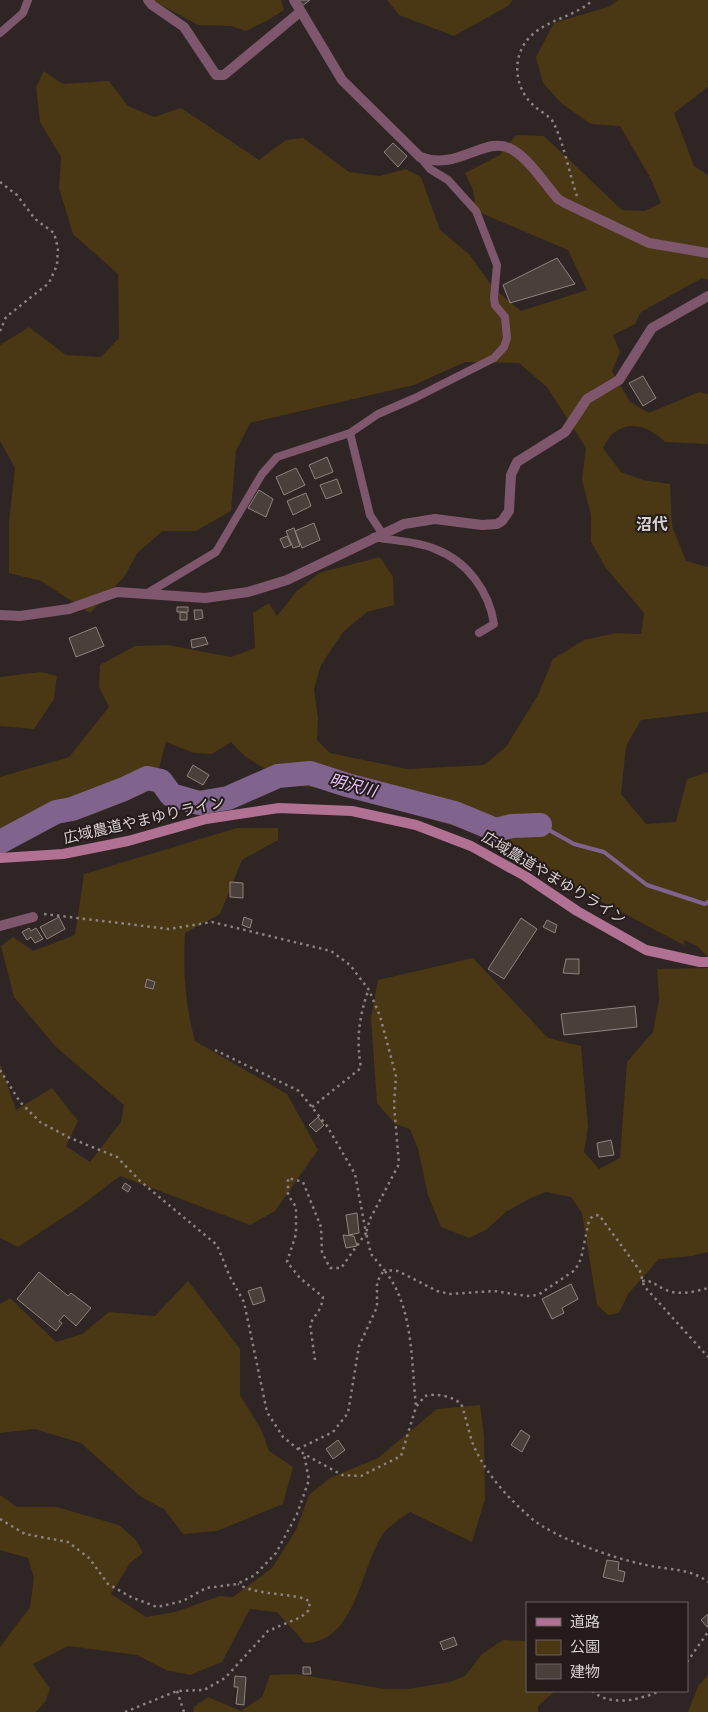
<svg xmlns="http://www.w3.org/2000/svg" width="708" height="1712" font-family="Jost,'Noto Sans JP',sans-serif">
<rect width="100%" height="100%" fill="#2f2524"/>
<!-- green -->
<path fill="#4a3713" d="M152,0h129l3,10 -14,9 -24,12 -15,-5 -33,-1z
M387,0h126l-5,6 -54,30 -55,-21z
M618,0h90v87l-34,26 20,53 14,9v105l-6,-2 -61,34 -6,12 -22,11 7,17 -8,19 18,31 19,11 50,-21 9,2v50l-43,-2c-13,-13 -32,-23 -50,-10 -5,3 -9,11 -12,16l18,24 22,8 27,4 2,42 14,35 22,6v145l-67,8 -15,26 -5,48 25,30 30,-2 11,-43 21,-7v185l-11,-11 -13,-6v5l-170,-89 4,-6 -22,-20 -36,-2 -124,-38 -46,-5 -44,-28 -15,-15 -19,12 -18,-1 -28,-11 -7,26 -14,25 -58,24 -37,6 -50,25v-71l69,-20 40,-50 -10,-20 1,-22 35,-19 33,-1 63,12 24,-9 -2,-35 16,-10 8,13 19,-24 23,-19 61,-16 13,20 1,28 -27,7 -24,20 -22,33 -7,24 4,30 -1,21 13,13 77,16 77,-4 22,-18 32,-52 15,-36 31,-19 32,-7 25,1 3,-21 -38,-45 -15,-26v-27l-9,-35 4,-32 -39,-61 -28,-24 -54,-1 -51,23 -164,38 -14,28 -5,60 -35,20h-33l-26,22 -12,23 -35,37 -49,-32 -32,-8v-51l6,-54 -15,-27v-96l29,-18 37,28 35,2 18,-19 -1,-64 -45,-40 -14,-46 2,-31 -21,-35 -4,-35 8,-16 19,13 46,-3 19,25 26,11 27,-9 78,52 27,-20 17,-2 46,34 31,4 26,-7 15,8 19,53 29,24 25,35 27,22 66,-21 -19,-40 -92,-39 -3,-21 -8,-17 35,-18 16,-20 28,1 78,74 23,1 16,-8 -10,-24 -31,-53 -29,-2 -30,-21 -18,-20 -7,-26 18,-34 54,-16z
M41,672l16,4 -3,23 -20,30 -34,-3v-49z
M237,828h41v12l-36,20 -22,54 -35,19c-2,37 0,72 10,108l92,53 31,56 -43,61 -25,14 -130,-49 -38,29 -64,42 -18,-9v-174l16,46 36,-22 26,33 -12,25 24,16 31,-40 3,-17 -68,-58 -42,-50 -13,-51 12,-9 20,14 42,-16 9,-61z
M473,958l75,80 33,8 7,81 -4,25 15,17 21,-11 7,-96 26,-30 6,-32 -2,-31 51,-1v284l-16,4 -33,3 -31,35 -9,19 -11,2 -11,-10 -15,-92 -11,-16 -25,-5 -15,6 -24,13 -21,19 -17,8 -28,-11 -13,-32 -10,-46 -8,-20 -15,-5 -18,-21 -6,-85 7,-38z
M188,1281l52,68v46l21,34 8,22 24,16 -10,37 -66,27 -34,3 -18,-24 -25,-14 -59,-53 -46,-14 -35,4v-129l10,-6 46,44 26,-8 27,-22 46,4z
M480,1405l4,32 1,62 -13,43 -62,-30c-8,6 -22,14 -27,22 -23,34 -27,109 -78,109l-28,-31 -27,-3 -28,53 -32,13 -24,-5 -29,-15 -69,-9 -35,18 17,25 -5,13 -9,10h-36v-65l30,-40 4,-29 -6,-20 -28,-8v-55l17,12h40l62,18 17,15 7,13 -13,10 -19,31 35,23 29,-5 45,-16 13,1 39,-29 24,-38 13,-35 21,-17 48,-20 59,-49z
M503,1640l24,1v50h28l-17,15v6h-345l1,-5 14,-10 33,14 21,-14 8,-22 26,-1 89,15h23l42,-7 15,-6 17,-22z
M708,1675v37h-20l10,-26z"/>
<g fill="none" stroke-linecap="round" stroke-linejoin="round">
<!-- stream -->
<path stroke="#81648e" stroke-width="4" d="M540,825l34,19 30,8 43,33 58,19 3,-2"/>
<!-- river -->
<path stroke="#81648e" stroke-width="24" d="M0,842l56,-30 16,-3 52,-20 23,-11 14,3 10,14 28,8 29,-5 50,-22 32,-3 37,12 108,28 41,17 16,-4 28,-1"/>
</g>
<!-- building -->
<path fill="#4a403b" stroke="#8f847f" d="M298,0h12l-8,6z
M393,143l14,13 -9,11 -14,-15z
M557,258l18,26 -65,19 -7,-18z
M643,376l13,22 -13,8 -14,-23z
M327,457l6,15 -18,7 -6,-14z
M296,468l9,17 -21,10 -8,-18z
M337,479l5,14 -16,6 -6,-14z
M259,490l14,9 -7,18 -18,-9z
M306,493l5,13 -18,9 -6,-14z
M314,523l6,17 -18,8 -7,-17z
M294,528l6,18 -7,2 -7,-17z
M287,536l4,9 -7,3 -4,-9z
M177,607h11v5h-11z
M194,610h8l1,8 -8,2z
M180,612l7,1v7h-7z
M96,627l8,19 -28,11 -7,-19z
M205,637l3,7 -16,4 -1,-8z
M193,765l16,10 -6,10 -16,-9z
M230,882l13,1v15l-13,-1z
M59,917l6,12 -18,10 -7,-12z
M244,917l8,3 -2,8 -8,-3z
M521,918l16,11 -33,50 -16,-10z
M547,920l10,5 -2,8 -12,-6z
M29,928l2,3 5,-3 7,11 -8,4 -4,-6 -4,3 -5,-8z
M566,959h13v15l-16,-1z
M147,979l8,3 -2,7 -8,-2z
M635,1006l2,21 -73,8 -3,-21z
M318,1117l6,8 -8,7 -7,-7z
M611,1140l3,15 -15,2 -2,-14z
M125,1183l6,4 -3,5 -6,-4z
M357,1213l2,20 -10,2 -3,-20z
M343,1235l11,1 3,10 -11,2z
M39,1272l29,24 3,-3 20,15 -15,18 -12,-11 -5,6 3,2 -6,8 -39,-32z
M571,1284l7,15 -16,9 2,5 -12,6 -10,-20z
M261,1287l4,14 -12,4 -5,-14z
M521,1430l9,6 -8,16 -11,-7z
M338,1440l7,10 -12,9 -7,-10z
M607,1560l12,2 -1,8 7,2 -2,10 -20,-5z
M708,1614v13h-1l-6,-7z
M454,1637l3,8 -14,5 -3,-8z
M303,1667h7l1,7h-8z
M235,1676l11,1 -2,28 -8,-1 2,-17h-4z"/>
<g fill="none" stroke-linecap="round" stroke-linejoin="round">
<!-- path -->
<path stroke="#8b8382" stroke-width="2.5" stroke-dasharray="2.5 4" stroke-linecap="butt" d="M0,182l17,13 18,24 19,14 4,15 -1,17 -8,18 -43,34 -6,14
M577,196c-8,-23 -13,-53 -24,-74 -4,-7 -14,-11 -20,-17 -20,-19 -22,-52 0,-71 17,-15 43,-18 60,-34
M44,914l125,15 43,-7 119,29 19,14 19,25 11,26 16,60 -2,29 5,59 -29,55 -4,14 5,21 13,16 14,1 39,20 13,3 44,-3 33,5 11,-1 37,-25 6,-11 8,-39 4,-4 6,-1 41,56 4,15 64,71
M215,1050l84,41 28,35 28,48 11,59 -25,35h-11l-8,-16 -1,-25 -18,-45 -15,-4v17l8,12v27l-9,28 13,16 23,19 -2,10 -11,17 5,36
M0,1070l20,32 20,20 30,16 47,19 23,24 77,64 13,32 14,25 23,110 16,25 21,17 38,21 19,1 40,-20 15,-49 9,-11c10,-3 28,0 36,8 2,2 9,33 12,40 12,29 34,53 58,74 23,20 85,41 115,47 22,5 44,3 62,17
M312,1107l49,-39c-5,-29 -2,-50 7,-77
M642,1281c10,-1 13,4 22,8 13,7 30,3 44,-1
M298,1449l35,-17 15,-19 11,-67 18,-39v-25l7,-12c30,36 27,92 32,136
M0,1519l25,15 43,8 21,16 19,26 23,13 26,10 26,-6 23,-13 31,-4 18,-9 21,-22 21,-39 12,-34 -5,-26
M687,1662l21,-30
M177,1691l7,21
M592,1691c19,16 47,9 68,0
M125,1712l52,-21 27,-1 21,-12 43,-47 33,-14 7,-6 2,-9c-12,-10 -51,-5 -72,-18"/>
<!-- lane -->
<path stroke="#7f576c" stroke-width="8" d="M0,33l23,-20 5,-13
M350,433l20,82 12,18
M374,537c20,4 43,4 61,12 32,12 54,42 59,75l-15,9
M146,594l70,-42 46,-78 15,-17 73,-24 28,-19 37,-16 79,-40 10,-11 3,-9 -2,-21 -10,-12 -1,-7 3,-33 -21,-54 -28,-31 -18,-11 -10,-12"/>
<!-- street -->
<path stroke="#7f576c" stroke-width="10" d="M148,0l4,5 32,22 32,48h8l76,-63
M294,0l48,80 78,77c39,15 66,-24 93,-7 18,11 31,33 45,49l7,4 84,40 59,10
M0,615l20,1 49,-7 48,-17 88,6 43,-6 39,-12 117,-56 31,-5 47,6 15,-1 5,-3 7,-10 2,-36 6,-13 48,-30 22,-33 32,-19 33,-52 56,-32
M0,926l33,-9"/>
<!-- secondary -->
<path stroke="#b07193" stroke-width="10" d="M0,858l63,-4 65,-13 78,-22 73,-11 73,3 64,14 55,21 54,30 52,35 69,39 54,12h8"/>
</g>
<g text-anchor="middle" stroke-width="4" stroke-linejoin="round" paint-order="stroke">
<!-- street labels -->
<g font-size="15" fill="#d7d0d0" stroke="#251b1b">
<text transform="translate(144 820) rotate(-13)" y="5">広域農道やまゆりライン</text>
<text transform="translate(554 878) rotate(31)" y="5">広域農道やまゆりライン</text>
</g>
<!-- neighbourhood labels -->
<g font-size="16" font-weight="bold" fill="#d7d0d0" stroke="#251b1b">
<text x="652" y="530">沼代</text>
</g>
<!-- water labels -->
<g font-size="16" font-style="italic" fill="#ebc6fc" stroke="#251b1b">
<text transform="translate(353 785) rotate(15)" y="6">明沢川</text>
</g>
</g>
<!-- legend -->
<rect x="526" y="1602" width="162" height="90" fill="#251b1b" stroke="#6c6363"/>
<rect x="536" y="1618" width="25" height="8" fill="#b07193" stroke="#6c6363"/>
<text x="570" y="1627" font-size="15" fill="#d7d0d0">道路</text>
<rect x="536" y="1640" width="25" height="15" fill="#4a3713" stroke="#6c6363"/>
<text x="570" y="1652" font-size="15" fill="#d7d0d0">公園</text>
<rect x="536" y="1664" width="25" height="15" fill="#4a403b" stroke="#6c6363"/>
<text x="570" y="1677" font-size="15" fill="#d7d0d0">建物</text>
</svg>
